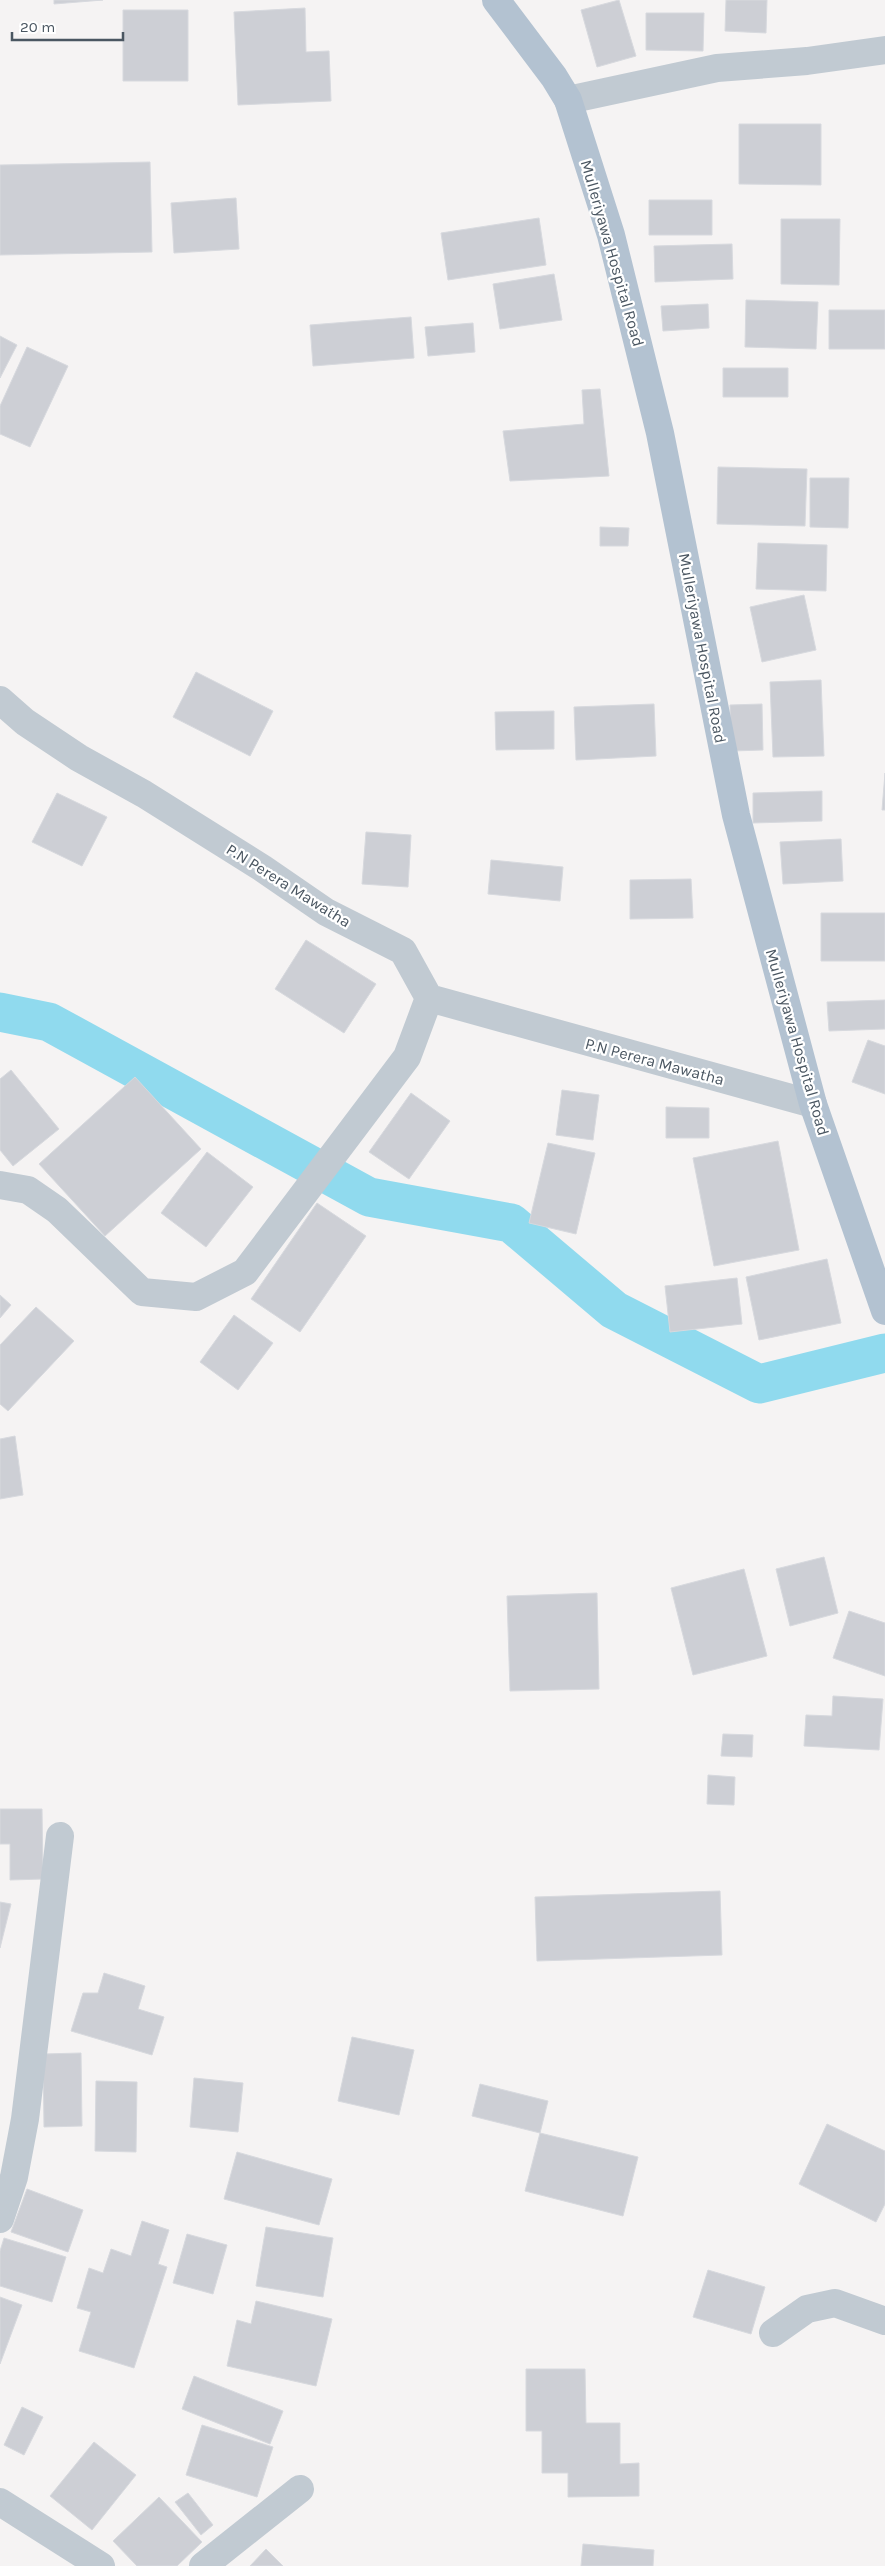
<svg xmlns="http://www.w3.org/2000/svg" width="885" height="2566" font-family="Karla,sans-serif">
<rect width="100%" height="100%" fill="#f5f3f3"/>
<g fill="none" stroke-linecap="round" stroke-linejoin="round">
<!-- canal -->
<path stroke="#90daee" stroke-width="39" d="M0,1012l49,10 320,175 142,26 103,87 145,74 126,-31"/>
</g>
<!-- building -->
<path fill="#cdcfd5" stroke="#d7d9de" d="M54,0h49l-49,4z
M619,0l17,56 -39,11 -16,-57z
M726,0h41l-1,33 -41,-2z
M305,8l1,44 23,-1 2,50 -93,4 -4,-93z
M123,10h65v71h-65z
M646,13h58l-1,38 -57,-1z
M739,124h82v61l-82,-1z
M150,162l2,90 -152,3v-90z
M236,198l3,51 -65,4 -3,-50z
M649,200h63v35h-63z
M539,218l7,47 -98,15 -7,-47z
M781,219h59l-1,66 -58,-1z
M732,244l1,35 -78,3 -1,-36z
M554,274l8,46 -62,9 -7,-45z
M746,300l72,2 -2,47 -71,-2z
M708,304l1,24 -46,3 -2,-25z
M829,310h56v39h-56z
M411,317l3,41 -101,8 -3,-41z
M473,323l2,29 -47,4 -3,-29z
M0,336l17,9 -17,33z
M27,347l41,19 -38,81 -30,-13v-28z
M723,368h65v29h-65z
M600,389l9,87 -99,5 -7,-50 81,-7 -2,-34z
M718,467l89,2 -2,57 -88,-2z
M810,478h39l-1,50 -38,-1z
M600,527l29,1 -1,18h-28z
M758,543l69,2 -1,46 -70,-2z
M804,595l12,55 -54,12 -12,-55z
M196,672l77,39 -23,45 -77,-39z
M821,680l3,76 -51,1 -3,-75z
M654,704l2,52 -80,4 -2,-53z
M762,704l1,46 -32,1 -1,-46z
M554,711v38l-58,1 -1,-38z
M885,773v37h-3z
M822,791v30l-69,2v-30z
M57,793l50,24 -25,49 -50,-24z
M366,832l45,3 -3,52 -46,-3z
M841,839l2,42 -60,3 -3,-42z
M491,860l72,7 -3,34 -72,-7z
M691,879l2,39 -63,1v-39z
M821,913h64v48h-64z
M306,940l70,44 -32,49 -69,-44z
M885,1000v29l-56,2 -2,-29z
M868,1040l17,6v48l-33,-12z
M11,1070l48,59 -46,37 -13,-16v-71z
M135,1077l66,72 -96,87 -66,-72z
M562,1090l37,5 -6,45 -37,-5z
M411,1093l39,28 -41,58 -40,-27z
M666,1107l43,1v30h-43z
M778,1141l21,109 -85,16 -21,-108z
M548,1143l47,10 -19,81 -47,-11z
M207,1152l46,35 -47,60 -45,-34z
M317,1203l49,33 -66,96 -49,-33z
M827,1259l14,64 -82,17 -13,-63z
M737,1278l5,46 -72,8 -5,-46z
M0,1295l11,10 -11,13z
M36,1307l38,34 -66,70 -8,-7v-59z
M234,1315l39,28 -35,47 -38,-28z
M15,1436l8,59 -23,4v-60z
M824,1557l14,56 -48,13 -14,-57z
M744,1569l23,87 -74,19 -22,-87z
M597,1593l2,96 -89,2 -3,-95z
M849,1611l36,12v53l-52,-18z
M833,1696l50,3 -4,51 -75,-4 2,-31 26,1z
M723,1734l30,1 -1,22 -31,-1z
M708,1775l27,2 -1,28 -27,-1z
M0,1809h42l1,70 -33,1v-36h-10z
M720,1891l2,64 -185,6 -2,-64z
M0,1902l11,2 -11,44z
M104,1973l41,13 -7,23 26,8 -12,38 -81,-24 12,-38h15z
M352,2037l62,13 -15,65 -61,-14z
M81,2053l1,73 -38,1 -1,-73z
M194,2078l49,5 -5,49 -48,-5z
M96,2081l41,1 -1,70 -41,-1z
M480,2084l68,17 -8,32 -68,-17z
M827,2124l58,27v53l-9,18 -77,-38z
M540,2133l98,24 -15,59 -98,-25z
M237,2152l95,27 -13,46 -95,-26z
M27,2189l56,21 -15,42 -57,-20z
M142,2221l27,9 -11,34 9,3 -33,101 -55,-17 12,-39 -14,-4 12,-40 14,5 8,-24 20,7z
M266,2227l67,11 -10,59 -67,-11z
M187,2234l40,11 -14,49 -40,-11z
M4,2238l62,19 -14,45 -52,-16v-35z
M708,2270l57,17 -14,47 -58,-17z
M0,2297l22,8 -22,59z
M256,2301l76,18 -16,67 -89,-20 10,-46 14,4z
M526,2369h59l1,54h34v41l19,-1v33l-71,1v-24h-26v-42h-16z
M194,2376l89,35 -13,33 -88,-35z
M22,2407l21,10 -19,38 -20,-10z
M202,2425l71,22 -16,50 -71,-22z
M94,2442l42,33 -44,55 -42,-34z
M188,2493l25,32 -12,10 -26,-33z
M159,2497l43,45 -25,24h-40l-24,-25z
M583,2544l71,6 -1,16h-72z
M266,2549l17,17h-33z"/>
<g fill="none" stroke-linecap="round" stroke-linejoin="round">
<!-- street -->
<path stroke="#c1cad2" stroke-width="28" d="M568,100l149,-32 90,-7 78,-11
M0,700l25,22 54,36 65,36 118,74 64,44 77,39 26,47 384,106
M0,1185l28,5 29,20 85,82 54,5 49,-25 162,-215 22,-59
M0,2219l14,-42 11,-58 35,-283
M773,2333l34,-24 28,-6 50,18
M0,2502l101,64
M203,2566l97,-77"/>
<!-- primary -->
<path stroke="#b3c2d1" stroke-width="28" d="M496,0l58,77 14,23 43,135 49,198 76,382 77,289 72,207"/>
</g>
<g text-anchor="middle" stroke-width="4.5" stroke-linejoin="round" paint-order="stroke">
<!-- street labels -->
<g font-size="16" fill="#4a5661" stroke="#fff">
<text transform="translate(613 253) rotate(74)" y="6">Mulleriyawa Hospital Road</text>
<text transform="translate(703 648) rotate(79)" y="6">Mulleriyawa Hospital Road</text>
<text transform="translate(289 885) rotate(32)" y="6">P.N Perera Mawatha</text>
<text transform="translate(798 1042) rotate(74)" y="6">Mulleriyawa Hospital Road</text>
<text transform="translate(655 1061) rotate(15)" y="6">P.N Perera Mawatha</text>
</g>
</g>
<!-- scale -->
<path d="M12 32v8h111v-8" fill="none" stroke="#4a5661" stroke-width="2.5"/>
<text x="20" y="32" font-size="15" fill="#4a5661" stroke="#ffffff" stroke-width="4" paint-order="stroke">20 m</text>
</svg>
